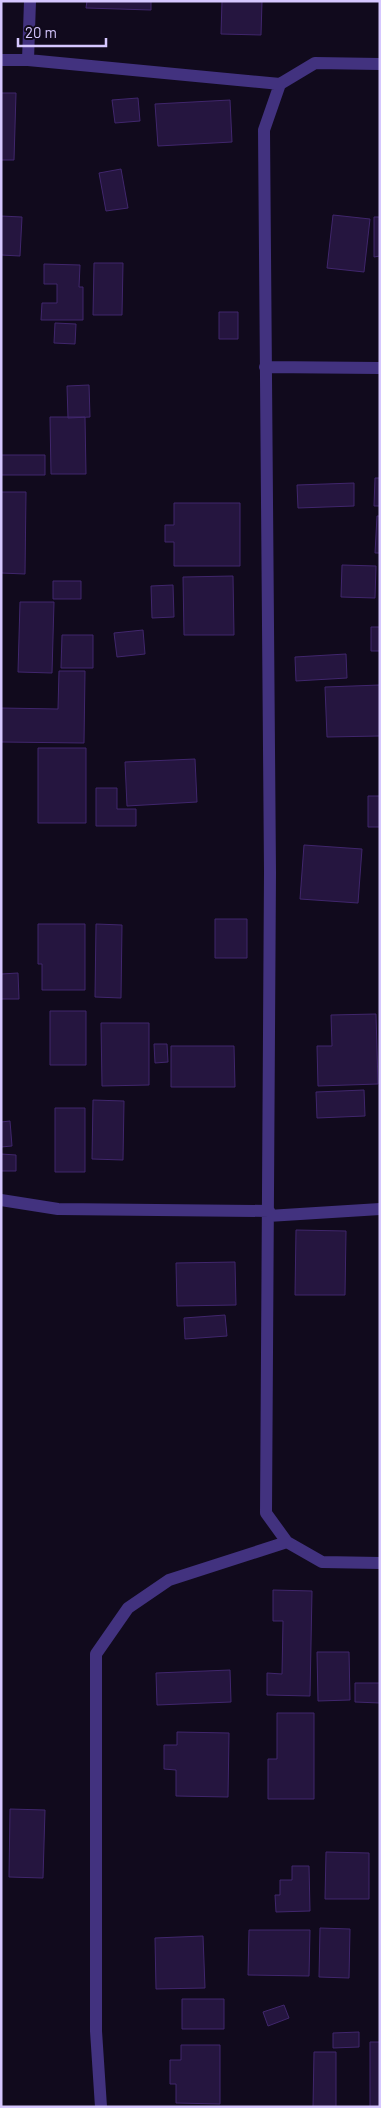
<svg xmlns="http://www.w3.org/2000/svg" width="381" height="2108" font-family="Barlow,sans-serif">
<rect width="100%" height="100%" fill="#110a1d"/>
<!-- building -->
<path fill="#25153f" stroke="#40266c" d="M87,1h64v9l-65,-2z
M222,1h40l-1,34 -40,-1z
M1,93h15l-2,67h-13z
M138,98l2,23 -25,2 -3,-23z
M230,100l2,42 -74,4 -3,-42z
M121,169l7,39 -22,3 -7,-38z
M333,215l37,4 -6,53 -37,-4z
M1,216l21,1 -2,39 -19,-1z
M374,217h6v39l-6,1z
M94,263h29l-1,52h-29z
M44,264l36,1 -1,22h4v33h-42l1,-17h15v-19h-13z
M219,312h19v27h-19z
M55,323l21,1 -1,20 -21,-1z
M89,385l1,32 -22,1 -1,-32z
M50,417h35l1,57h-35z
M1,455h44v20h-44z
M375,478h5v28h-6z
M354,483v23l-56,2 -1,-23z
M1,492h25l-1,82 -24,-1z
M174,503h66v63h-66v-24h-9v-17h9z
M377,516h3v37h-5z
M342,565l34,1 -1,32 -34,-1z
M233,576l1,59h-50l-1,-58z
M53,581h28v18h-28z
M173,585l1,32 -22,1 -1,-32z
M20,602h34l-2,71 -34,-1z
M371,627h9v24h-9z
M143,630l2,24 -28,3 -3,-24z
M62,635h31v33h-32z
M346,654l1,24 -51,3 -1,-24z
M59,671h26l-1,72 -83,-1v-34l57,1z
M380,685v51l-53,1 -2,-50z
M38,748h48v75h-48z
M195,759l2,43 -70,4 -2,-44z
M96,788h21v21h19v17h-40z
M368,796h12v31h-12z
M304,845l58,4 -4,54 -58,-4z
M215,919h32v39h-32z
M38,924h47v66h-43v-26h-4z
M96,924l26,1 -1,73 -26,-1z
M18,973l1,26h-18v-25z
M50,1011h36v54h-36z
M376,1014l2,70 -60,2 -1,-40h15l-1,-31z
M101,1023h48v62l-47,1z
M154,1044h13l1,18 -13,1z
M171,1046h63l1,41h-64z
M364,1090l1,26 -48,2 -1,-26z
M93,1100l31,1 -1,59 -31,-1z
M55,1108h30v64h-30z
M10,1121l2,25 -11,1v-25z
M1,1154l15,1v16h-15z
M296,1230l50,1 -1,64h-50z
M235,1262l1,43 -59,1 -1,-43z
M225,1315l2,21 -42,3 -1,-21z
M273,1590l39,1 -2,105 -43,-1v-22l15,1 1,-53h-10z
M317,1652h32l1,48 -32,1z
M230,1670l1,32 -74,3 -1,-32z
M355,1683h25v20l-25,-1z
M277,1713h37v86h-46v-40h9z
M177,1732l52,1 -1,64 -52,-1v-26l-12,-1v-24h13z
M10,1809l35,1 -2,68 -34,-1z
M326,1852l43,1v46h-44z
M292,1866h17l1,45 -34,1 -1,-17h5v-15h12z
M320,1928l30,1 -1,49 -30,-1z
M249,1930h61l-1,46 -61,-1z
M203,1936l2,52 -49,1 -1,-51z
M182,1999h42v30h-42z
M284,2005l5,13 -21,8 -5,-14z
M359,2032v15l-26,1v-15z
M370,2042h10v65h-10z
M181,2045h39v59l-44,-1v-19h-6v-24h11z
M314,2052h22v55h-23z"/>
<g fill="none" stroke-linecap="round" stroke-linejoin="round">
<!-- minor -->
<path stroke="#42327f" stroke-width="12" d="M30,1l-2,59 252,24
M1,60h27
M380,64l-65,-1 -35,21 -16,46 6,742 -4,641 21,29 35,20 58,1
M265,367l115,1
M1,1200l57,9 211,2
M268,1216l112,-7
M101,2107l-5,-76v-377l32,-46 41,-28 118,-38"/>
</g>
<!-- border -->
<rect width="381" height="2108" fill="none" stroke="#d6c7ff" stroke-width="5"/>
<!-- scale -->
<path d="M18 38v8h88v-8" fill="none" stroke="#d6c7ff" stroke-width="2.5"/>
<text x="25" y="38" font-size="15" fill="#d6c7ff" stroke="#110a1d" stroke-width="4" paint-order="stroke">20 m</text>
</svg>
